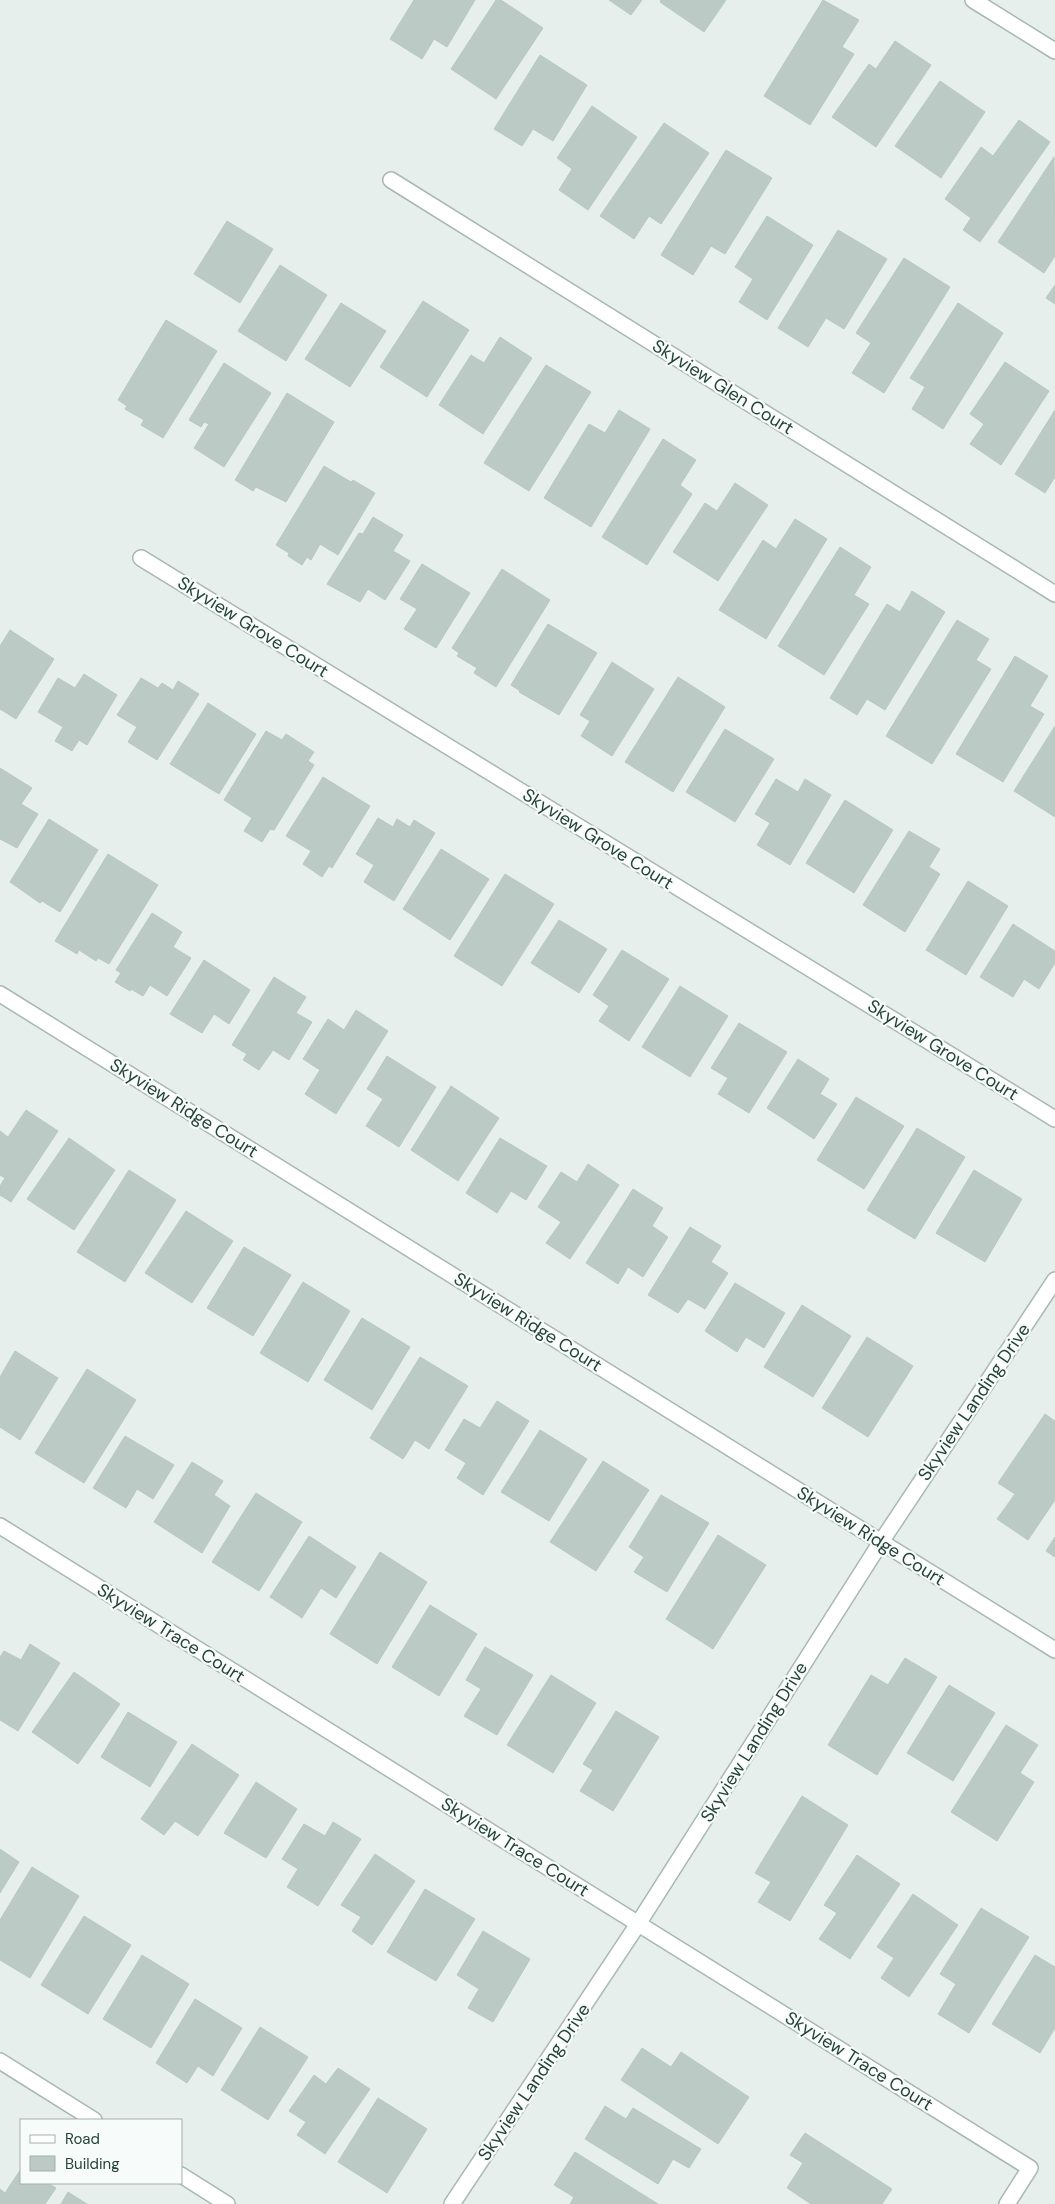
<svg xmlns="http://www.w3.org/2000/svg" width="1055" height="2204" font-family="'DM Sans',sans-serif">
<rect width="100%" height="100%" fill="#e6efeb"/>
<!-- building -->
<path fill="#bbcac4" stroke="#b8c9c2" d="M414,0h61l-28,47 -13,-8 -12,20 -32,-20z
M496,0h5l42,28 -47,71 -45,-30z
M609,0h33l-11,15z
M661,0h65l-22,32 -44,-30z
M823,0l36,20 -17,27 12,7 -44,71 -46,-29z
M895,41l36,24 -55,82 -44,-30 37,-53 7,5z
M540,55l47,30 -34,56 -20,-12 -11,17 -28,-17z
M940,81l45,31 -44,66 -46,-32z
M592,106l45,31 -49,73 -29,-20 13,-21 -15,-11z
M1019,120l31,22 -70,100 -17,-12 8,-12 -26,-19 36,-52 12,9z
M664,123l45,30 -48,71 -12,-8 -15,23 -34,-23z
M726,150l46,28 -47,76 -14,-8 -18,29 -32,-20z
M1054,157l1,99 -11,17 -46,-31z
M767,216l46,29 -46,75 -28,-18 14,-23 -18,-12z
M227,221l46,28 -33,54 -46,-29z
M838,230l49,29 -43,70 -18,-11 -18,29 -30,-19z
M904,258l46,29 -66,106 -32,-20 19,-30 -15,-10z
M280,265l47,30 -41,66 -48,-30z
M1055,285v19l-9,-6z
M423,301l46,29 -42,67 -47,-30z
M341,303l45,28 -36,56 -45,-28z
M958,303l45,30 -60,96 -31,-20 13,-22 -15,-9z
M166,320l51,31 -54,87 -22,-13 3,-5 -19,-11 2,-3 -9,-6z
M500,337l32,21 -49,76 -44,-29 32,-50 13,8z
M1005,362l44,29 -48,74 -31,-21 14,-20 -14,-10z
M224,363l47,30 -47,74 -30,-19 15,-24 -5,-2 -3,5 -12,-7z
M546,365l45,27 -62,99 -45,-28z
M287,393l47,29 -48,80 -30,-15 -3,4 -18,-11z
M619,410l31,19 -59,98 -47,-29 45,-74 16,9z
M1055,410v67l-10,16 -30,-19z
M663,439l33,21 -16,25 12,9 -45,71 -45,-28z
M324,466l27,16 2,-2 22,13 -37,62 -18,-11 -9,16 -4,-3 -5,8 -14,-9 1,-3 -13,-8z
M735,483l33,22 -50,76 -45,-29 32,-49 12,8z
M373,517l30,18 -10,16 17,10 -25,39 -17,-11 -8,13 -33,-18 32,-51 4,1z
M795,519l32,20 -61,100 -47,-29 44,-70 13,9z
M840,547l31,20 -17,28 15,9 -45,71 -46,-29z
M422,564l48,29 -34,55 -32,-19 13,-20 -17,-10z
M502,569l48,31 -54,87 -22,-14 3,-5 -20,-12 2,-3 -7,-5z
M912,591l33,21 -60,98 -18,-11 -10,16 -27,-17 57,-94 13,8z
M957,620l32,19 -13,21 15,9 -59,95 -46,-28z
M548,624l49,29 -38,62 -40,-23 1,-1 -9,-6z
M10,630l44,29 -38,60 -16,-10v-63z
M1015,656l33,20 -18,30 14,8 -41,68 -47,-28z
M612,662l42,27 -42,67 -31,-20 9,-15 -10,-6z
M84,674l33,21 -30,50 -8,-5 -7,11 -17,-10 8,-14 -25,-15 20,-34 17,10z
M678,677l47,30 -52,85 -48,-30z
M141,678l17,10 4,-5 11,7 5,-9 21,13 -42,66 -29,-18 9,-15 -20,-12z
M208,703l48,31 -37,60 -49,-30z
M1055,726v91l-41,-26z
M725,729l49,30 -39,63 -49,-30z
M266,731l16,9 4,-6 28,18 -6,9 6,4 -40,65 -4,-1 -8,13 -18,-11 8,-13 -28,-18z
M0,768l32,20 -11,16 17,10 -21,34 -17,-9z
M323,777l47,29 -38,62 -3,-2 -7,11 -19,-13 8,-13 -25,-15z
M776,779l22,13 7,-13 26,16 -41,70 -33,-20 13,-22 -15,-9z
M845,800l48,30 -39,63 -48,-30z
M378,818l15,9 4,-8 13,8 4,-7 21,13 -41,68 -30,-19 10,-17 -18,-11z
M49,819l49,31 -38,62 -18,-11 -2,2 -30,-21z
M909,831l31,18 -11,18 11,7 -35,58 -42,-27z
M441,849l48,30 -39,61 -47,-31z
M108,854l50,31 -49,79 -11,-6 -2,3 -17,-11 -2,4 -22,-13z
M505,874l49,30 -52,82 -48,-30z
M968,881l40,25 -42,69 -40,-25z
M152,913l30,19 -9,15 18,11 -24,38 -17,-11 -7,11 -12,-7 -1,2 -15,-9 6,-9 -5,-3z
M559,920l48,29 -28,44 -48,-30z
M1013,924l42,27v12l-16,26 -15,-10 -11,18 -33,-20z
M622,950l47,29 -40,62 -30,-20 10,-15 -16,-11z
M204,960l46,30 -21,34 -15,-10 -12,19 -32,-19z
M274,977l32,20 -10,16 16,9 -23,38 -16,-10 -14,20 -16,-10 4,-6 -15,-9z
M680,986l48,30 -38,61 -48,-30z
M356,1010l32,21 -52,83 -31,-20 15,-24 -17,-11 25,-40 16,11z
M739,1023l48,29 -38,61 -31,-19 10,-16 -17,-10z
M387,1056l49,31 -37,60 -33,-21 17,-27 -16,-10z
M798,1059l31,20 -9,15 17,10 -23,35 -47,-31z
M451,1086l48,32 -41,63 -47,-31z
M856,1097l48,29 -40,63 -47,-29z
M26,1110l32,21 -47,71 -11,-7v-9l5,-8 -5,-3v-44l8,6z
M917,1128l48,29 -50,82 -48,-29z
M69,1138l46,32 -41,60 -47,-31z
M500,1138l47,28 -21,34 -15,-9 -14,22 -31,-20z
M588,1164l31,21 -49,74 -24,-16 15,-21 -23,-15 23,-35 16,10z
M129,1170l47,30 -51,82 -48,-30z
M974,1170l48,29 -37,63 -49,-29z
M633,1189l30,19 -11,18 16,11 -25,40 -15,-10 -10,17 -32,-21z
M186,1211l47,30 -41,62 -47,-30z
M690,1227l31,19 -10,16 17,11 -23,36 -17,-10 -10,14 -30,-18z
M244,1247l47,28 -38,61 -46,-28z
M303,1282l47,29 -42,71 -48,-29z
M735,1283l50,30 -21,35 -18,-11 -9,15 -32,-21z
M802,1305l49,31 -38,61 -49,-30z
M362,1318l48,29 -38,63 -48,-30z
M867,1337l46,29 -45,71 -46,-29z
M15,1351l43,27 -38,62 -20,-13v-50z
M420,1357l48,29 -39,63 -14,-9 -12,19 -33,-21z
M87,1369l49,31 -52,83 -49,-30z
M497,1401l32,20 -46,74 -26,-17 9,-15 -21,-13 19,-31 16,9z
M1045,1414l10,7v79l-27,40 -31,-21 18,-25 -17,-11z
M540,1430l47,29 -38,62 -48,-29z
M125,1436l49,29 -21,34 -16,-10 -11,19 -33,-20z
M603,1461l46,29 -53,81 -46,-29z
M192,1462l31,19 -9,14 16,11 -28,47 -48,-31z
M256,1493l46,29 -43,69 -47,-29z
M661,1495l48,28 -42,69 -33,-20 10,-15 -15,-10z
M718,1535l48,30 -53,84 -47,-30z
M309,1536l47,31 -20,31 -15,-10 -19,30 -32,-21z
M1055,1537v20l-9,-6z
M380,1552l47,30 -50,82 -47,-30z
M430,1605l47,29 -38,62 -47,-29z
M30,1644l30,19 -42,68 -18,-11v-63l4,-6 17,9z
M485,1647l48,28 -36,60 -33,-19 17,-27 -15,-9z
M905,1658l32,19 -60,98 -49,-30 43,-70 17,10z
M74,1672l46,32 -42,60 -46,-32z
M551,1675l45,28 -43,70 -46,-28z
M949,1685l46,28 -42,68 -46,-28z
M616,1711l43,26 -46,74 -33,-20 13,-21 -10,-6z
M128,1712l49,30 -27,45 -49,-30z
M1006,1725l32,20 -18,28 14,9 -37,59 -46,-29z
M192,1744l47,31 -41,61 -23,-15 -11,14 -23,-16z
M256,1782l41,27 -31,49 -42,-25z
M802,1796l46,29 -58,96 -32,-19 13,-20 -16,-9z
M333,1822l28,17 -43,67 -31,-19 11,-18 -16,-10 22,-35 21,12z
M0,1849l19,13 -19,31z
M375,1854l40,27 -43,64 -20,-14 9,-14 -20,-12z
M857,1855l43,29 -50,75 -31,-20 18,-26 -13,-8z
M32,1867l47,29 -49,82 -30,-18v-40z
M425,1889l50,30 -39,62 -49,-29z
M913,1894l45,31 -49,72 -28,-19 13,-20 -17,-11z
M981,1908l48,29 -60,96 -31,-19 18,-30 -16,-10z
M84,1916l47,29 -43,69 -47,-29z
M483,1931l47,28 -37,63 -25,-14 11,-19 -22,-14z
M142,1955l47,29 -38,64 -48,-29z
M1035,1955l20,12v61l-15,25 -48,-29z
M195,1999l47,29 -29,48 -15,-10 -11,17 -31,-20z
M260,2027l48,30 -40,63 -47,-30z
M642,2048l29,19 10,-15 68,45 -31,47 -97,-64z
M338,2068l32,21 -45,65 -28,-19 9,-13 -17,-11 25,-36 12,9z
M378,2098l49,31 -40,64 -49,-31z
M605,2106l21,13 7,-11 68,41 -12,19 -16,-9 -15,25 -73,-45z
M805,2133l87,56 -10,15h-71l-24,-16 16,-25 -13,-8z
M575,2152l83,52h-88l4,-7 -20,-12z
M21,2169v14h27l8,5 -11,16h-45v-15l5,4z
M68,2192l19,12h-26z"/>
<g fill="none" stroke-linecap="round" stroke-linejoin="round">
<defs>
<path id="minor" d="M973,0l82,51
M391,180l664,414
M141,558l914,561
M0,994l1055,656
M0,1526l1030,642 -23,36
M0,2061l94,59
M181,2175l46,29
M452,2204l186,-280 243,-382 174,-262"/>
</defs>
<!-- minor casing -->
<use href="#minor" stroke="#a8b8b2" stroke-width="18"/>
<!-- minor -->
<use href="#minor" stroke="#fff" stroke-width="15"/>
</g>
<g text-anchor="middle" stroke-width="4.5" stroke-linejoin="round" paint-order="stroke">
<!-- street labels -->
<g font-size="18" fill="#24423a" stroke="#f7fbf9">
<text transform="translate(723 387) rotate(32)" y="6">Skyview Glen Court</text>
<text transform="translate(253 627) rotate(32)" y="6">Skyview Grove Court</text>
<text transform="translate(598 839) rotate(32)" y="6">Skyview Grove Court</text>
<text transform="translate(943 1050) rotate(32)" y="6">Skyview Grove Court</text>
<text transform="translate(184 1108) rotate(32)" y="6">Skyview Ridge Court</text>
<text transform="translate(528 1322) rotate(32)" y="6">Skyview Ridge Court</text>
<text transform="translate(974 1402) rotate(-56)" y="6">Skyview Landing Drive</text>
<text transform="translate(871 1536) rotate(32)" y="6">Skyview Ridge Court</text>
<text transform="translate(171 1633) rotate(32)" y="6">Skyview Trace Court</text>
<text transform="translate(754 1742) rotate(-58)" y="6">Skyview Landing Drive</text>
<text transform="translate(515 1847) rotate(32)" y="6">Skyview Trace Court</text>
<text transform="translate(859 2061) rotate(32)" y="6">Skyview Trace Court</text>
<text transform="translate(534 2082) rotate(-56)" y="6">Skyview Landing Drive</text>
</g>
</g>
<!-- legend -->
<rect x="20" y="2119" width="162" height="65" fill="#f7fbf9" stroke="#a3b1ad"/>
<rect x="30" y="2135" width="25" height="8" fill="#ffffff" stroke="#a3b1ad"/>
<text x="65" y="2144" font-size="15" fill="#24423a">Road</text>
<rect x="30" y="2156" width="25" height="15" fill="#bbcac4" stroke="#a3b1ad"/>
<text x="65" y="2169" font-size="15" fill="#24423a">Building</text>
</svg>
